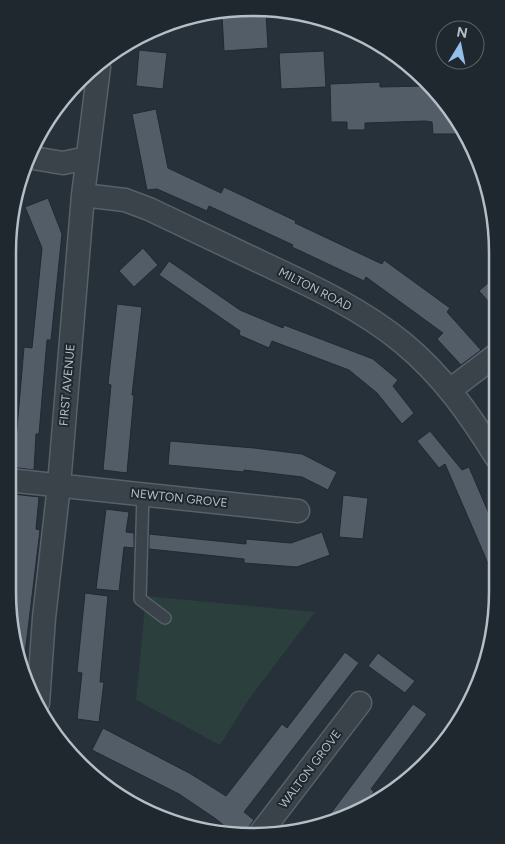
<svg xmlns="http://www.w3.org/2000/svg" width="505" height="844" font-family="Figtree,sans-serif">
<rect width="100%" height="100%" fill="#26313a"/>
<!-- green -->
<path fill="#2b3f3d" d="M146,596l169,16 -66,87 -29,46 -84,-45z"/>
<!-- building -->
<path fill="#525d68" stroke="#212931" d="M266,13l2,35 -44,3 -2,-36z
M139,50l28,3 -4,36 -27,-3z
M324,51l2,36 -45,2 -2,-36z
M380,82v5l46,-1 33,38v10h-26l-1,-12 -7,-1 -60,2v7h-18v-8h-16l-1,-38z
M156,109l12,59 53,25 3,-6 72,34 -1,2 87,41 2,-4 66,48 -3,4 34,38 -20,15 -24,-26 6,-6 -77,-56 -2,4 -72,-34 1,-2 -84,-39 -2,5 -50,-22 -10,1 -15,-76z
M48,198l14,36 -11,106h-4l-8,94h-3l-2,36 -24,-3 2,-27h4l8,-93 8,1 10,-100 -17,-41z
M143,248l15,17 -24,22 -15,-16z
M169,261l71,49 43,18 1,-3 89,34 25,21 -5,6 21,27 -12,11 -25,-31 -28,-23 -77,-29 -3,7 -30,-13 1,-4 -81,-56z
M497,275v36l-18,-20z
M117,304l25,3 -10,88h2l-7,78 -24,-3 8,-85 -3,-1z
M430,431l32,39 7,-3 27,63v52l-51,-118 -6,4 -22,-27z
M170,441l84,7 48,6 35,18 -9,18 -26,-13 -58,-7v2l-76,-7z
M13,494l26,3 -3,32 4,1 -16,132 -5,1 -11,-71v-56z
M343,495l25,3 -5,41 -24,-2z
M106,509l23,3 -3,20 8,1v15l-10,-1 -5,44 -23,-2z
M322,532l8,23 -33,12 -53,-4v-4l-95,-10v-15l97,10v-5l45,4z
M85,593l23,3 -8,86h4l-5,40 -22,-3 5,-46 -5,-1z
M345,652l14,11 -115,149 10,8 -11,15 -10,-2 -17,-14 -37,-25 -87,-44 11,-22 88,46 35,22 56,-72 5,4z
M378,653l37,28 -10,12 -37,-27z
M413,704l14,10 -56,75 3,3 -12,16 -31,16 -9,1z"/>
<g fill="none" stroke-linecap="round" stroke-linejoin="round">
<defs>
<path id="service" d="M143,494l-3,105 25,19"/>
<path id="minor" d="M27,157l36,6 24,-5
M83,195l42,5 24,9c40,19 80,38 120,57 47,22 94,44 134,77 39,32 67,72 93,114
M450,390l46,-35
M8,480l290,31
M38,703l6,-85 15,-133 24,-290 16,-128
M259,835l101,-132"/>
</defs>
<!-- service casing -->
<use href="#service" stroke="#586068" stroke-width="14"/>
<!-- minor casing -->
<use href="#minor" stroke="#586068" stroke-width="25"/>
<!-- service -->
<use href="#service" stroke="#3a424a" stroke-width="11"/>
<!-- minor -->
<use href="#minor" stroke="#3a424a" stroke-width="22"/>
</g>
<g text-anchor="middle" stroke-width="4" stroke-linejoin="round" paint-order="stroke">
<!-- street labels -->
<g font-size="12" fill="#b5bdc6" stroke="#1f272f">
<text transform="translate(315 289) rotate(27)" y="4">MILTON ROAD</text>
<text transform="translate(67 385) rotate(-85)" y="4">FIRST AVENUE</text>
<text transform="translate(179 498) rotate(6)" y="4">NEWTON GROVE</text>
<text transform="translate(310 769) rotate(-53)" y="4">WALTON GROVE</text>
</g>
</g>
<!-- crop -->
<path d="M0 0H505V844H0ZM252 16H253A236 236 0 0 1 489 252V592A236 236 0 0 1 253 828H252A236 236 0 0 1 16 592V252A236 236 0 0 1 252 16Z" fill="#1f272f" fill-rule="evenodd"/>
<path fill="none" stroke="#b5bdc6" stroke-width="2.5" d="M252 16H253A236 236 0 0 1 489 252V592A236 236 0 0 1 253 828H252A236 236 0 0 1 16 592V252A236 236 0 0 1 252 16Z"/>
<!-- north arrow -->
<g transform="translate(460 45) rotate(10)"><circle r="24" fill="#1f272f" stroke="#5b636b"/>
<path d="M0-4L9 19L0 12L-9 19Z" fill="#95bfeb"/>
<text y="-8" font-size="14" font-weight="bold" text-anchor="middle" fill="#b5bdc6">N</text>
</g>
</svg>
